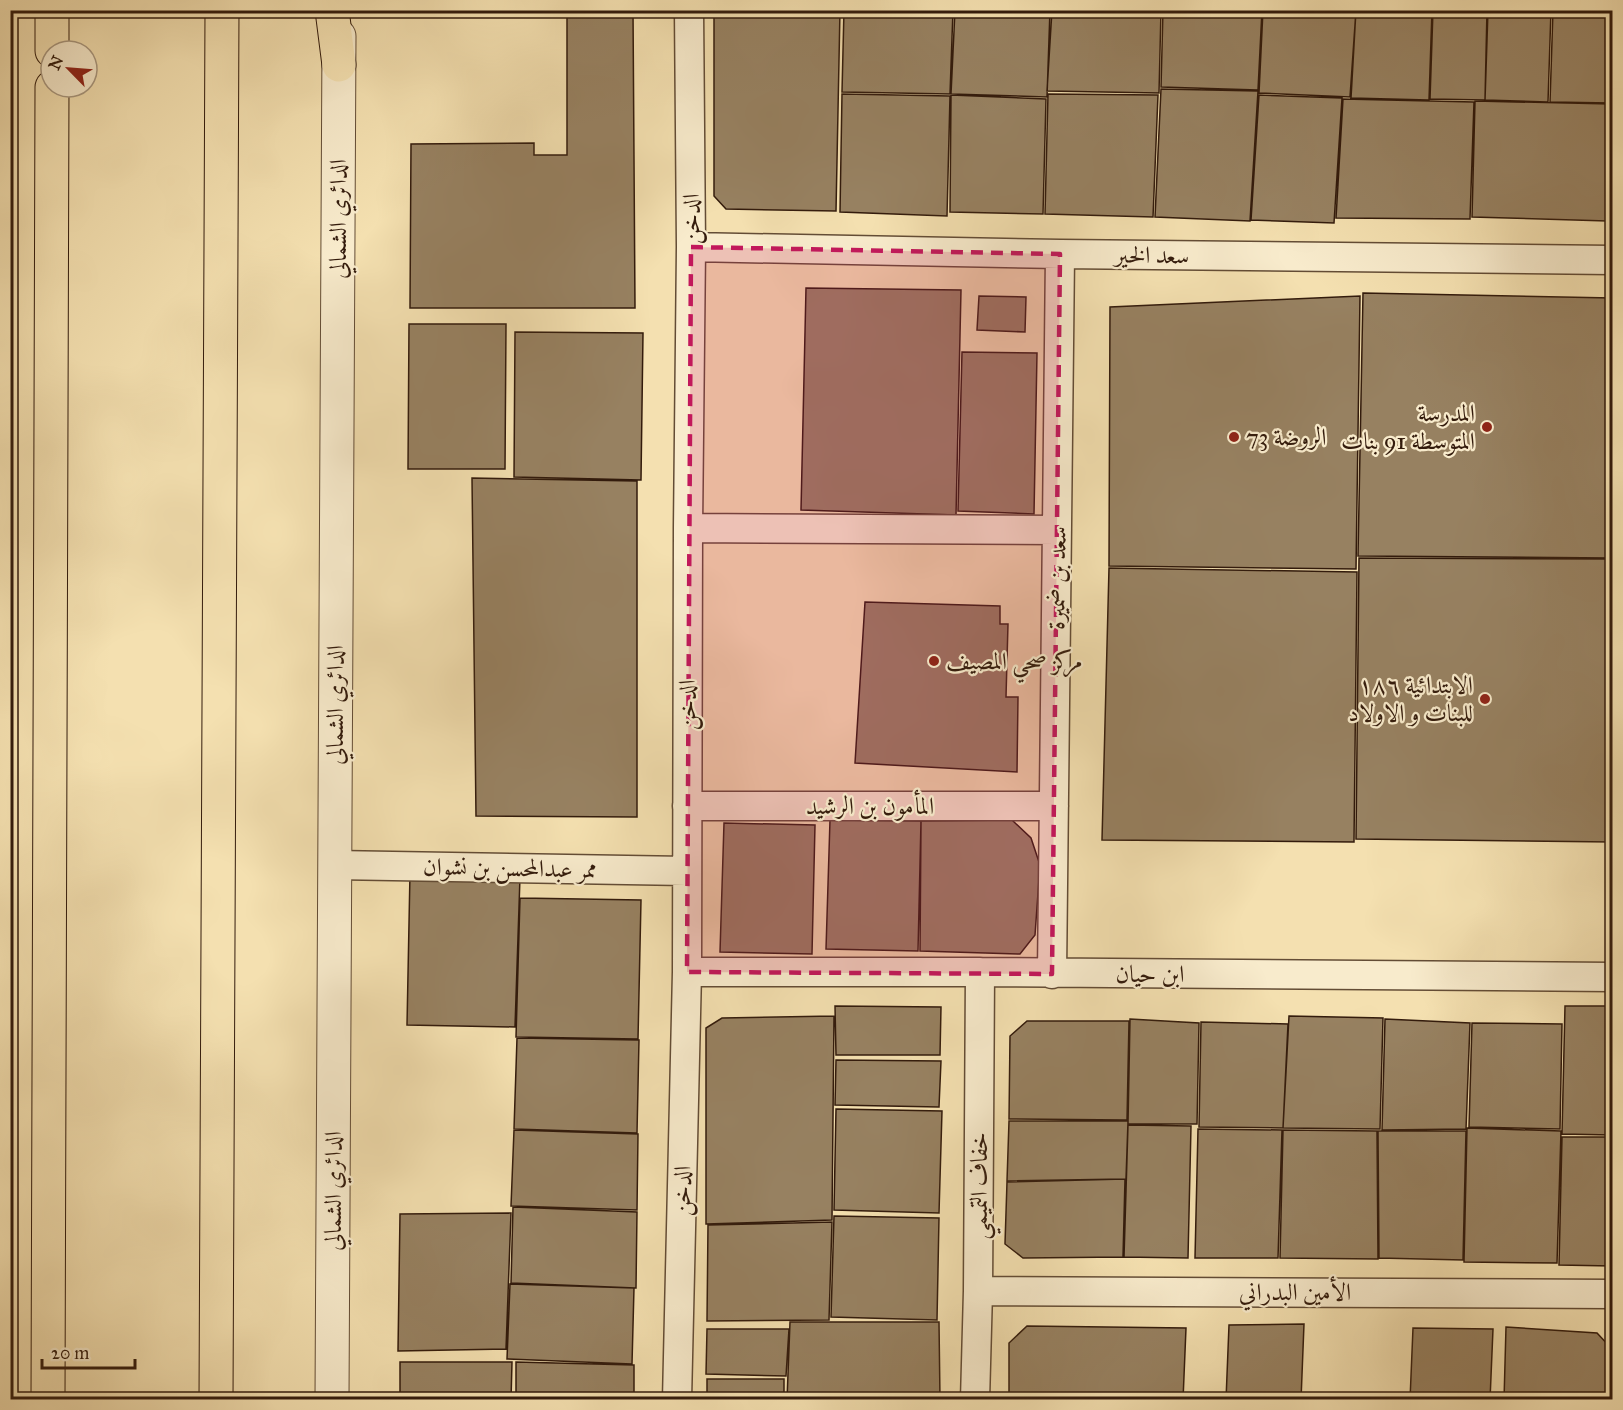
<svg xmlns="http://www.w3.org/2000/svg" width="1623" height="1410" font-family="'IM FELL Great Primer',Amiri,serif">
<rect width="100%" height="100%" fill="#f4e0b0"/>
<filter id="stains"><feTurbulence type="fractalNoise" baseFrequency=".00333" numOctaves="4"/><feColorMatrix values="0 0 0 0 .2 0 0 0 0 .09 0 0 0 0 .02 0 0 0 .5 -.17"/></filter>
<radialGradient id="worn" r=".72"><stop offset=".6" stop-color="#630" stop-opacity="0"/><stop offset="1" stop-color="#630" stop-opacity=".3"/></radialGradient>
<!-- building -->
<path fill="#978161" stroke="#331b0c" stroke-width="1.5" d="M567,10h66l2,298h-225l1,-164 123,-1v12h33z
M714,10h126l-4,201 -110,-2 -12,-13z
M844,10h109l-3,84 -108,-2z
M955,10h95l-3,87 -96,-3z
M1052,10h109l-2,83 -112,-2z
M1163,10h99l-4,80 -97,-3z
M1263,10h93l-6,87 -91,-4z
M1356,10h76l-3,90 -78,-2z
M1433,10h54l-2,90 -55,-1z
M1488,10h63l-3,92 -63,-2z
M1553,10h59v93l-62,-1z
M1161,89l97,2 -8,130 -95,-4z
M842,94l108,2 -3,120 -107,-4z
M1048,94l110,1 -5,122 -108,-3z
M951,95l95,4 -3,115 -93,-2z
M1259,95l83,3 -8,125 -83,-3z
M1343,99l131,3 -4,117 -134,-1z
M1475,101l136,3 -4,117 -135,-4z
M806,288l155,2 -5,225 -155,-5z
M1363,293l249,5v260l-254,-2z
M979,296l47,1 -1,35 -48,-2z
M1360,296l-4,273 -247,-3 1,-259z
M409,324h97l-1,145h-97z
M515,332l128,1 -2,147 -127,-3z
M962,352l75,1 -3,161 -76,-3z
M472,478l165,3v336l-161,-1z
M1359,558l253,1v283l-256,-3z
M1109,568l248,4 -3,270 -252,-2z
M865,602l135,4v18h8l-2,73h12l-1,75 -162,-9z
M830,820l91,1 -3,130 -92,-2z
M1012,820l19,18 9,27 -5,70 -15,19 -100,-3 1,-130z
M724,823l91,2 -3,129 -92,-2z
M410,873l110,4 -5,150 -108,-2z
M520,898l121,2 -3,139 -122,-2z
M835,1006l106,1 -1,48h-104z
M1565,1006h47v129l-50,-1z
M834,1016l-2,204 -126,4v-196l16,-10z
M1289,1016l94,2 -3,111 -97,-1z
M1130,1019l69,4 -2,101h-69z
M1385,1019l85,4 -4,106 -84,1z
M1027,1021h102l-2,99 -118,-1 1,-83z
M1201,1022l87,2 -5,104 -84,-1z
M1472,1023l90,1 -2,105 -91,-2z
M517,1038l122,2 -2,93 -123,-4z
M836,1060l105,1 -2,46 -104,-2z
M836,1109l106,2 -3,102 -105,-3z
M1009,1121h119l-2,58 -119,2z
M1128,1125l63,1 -3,132 -64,-1z
M1467,1128l94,3 -4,132 -93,-1z
M1198,1129l84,1 -4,128h-83z
M514,1130l124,4 -1,76 -126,-4z
M1283,1130l94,1 1,128 -98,-1z
M1378,1131h88l-3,129 -84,-2z
M1562,1137h50v129l-53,-1z
M1125,1179l-2,78 -100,1 -18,-14 2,-62z
M513,1207l124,5 -1,76 -125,-5z
M511,1213l-5,136 -108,2 2,-137z
M834,1216l105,2 -2,102 -106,-3z
M832,1222l-3,98 -122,1 1,-96z
M510,1284l124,4 -2,76 -125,-5z
M790,1322h149l1,78h-153z
M1304,1324l-3,76h-75l3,-75z
M1027,1326l159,2 -3,72h-174v-57z
M1506,1327l91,6 15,16v51h-108z
M1413,1328l80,1 -3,71h-80z
M707,1329h82l-3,47 -80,-2z
M400,1362h112l-1,38h-111z
M516,1362l118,3v35h-118z
M707,1379h77v21h-77z"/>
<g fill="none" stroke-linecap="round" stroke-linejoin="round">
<defs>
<path id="minor" d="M691,247l369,7 552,6
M688,528l369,2
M687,806h367
M334,865l352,6
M687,972h293l632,5
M1052,974l8,-720
M978,1291l634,3
M677,1400l10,-428 1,-444 3,-281 -2,-237
M975,1400l3,-109 2,-319"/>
<path id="tertiary" d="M332,1400l7,-1364"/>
<path id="motorway" d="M332,10l7,55
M52,51v-41
M48,1400l4,-1313
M216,1400l6,-1390"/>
</defs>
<!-- minor casing -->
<use href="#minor" stroke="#634c35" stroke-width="31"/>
<!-- tertiary casing -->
<use href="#tertiary" stroke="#634c35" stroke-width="35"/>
<!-- motorway casing -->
<use href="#motorway" stroke="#331b0c" stroke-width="35"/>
<!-- minor -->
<use href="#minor" stroke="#f8ebcc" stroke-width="28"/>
<!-- tertiary -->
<use href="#tertiary" stroke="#f8ebcc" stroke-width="33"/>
<!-- motorway -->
<use href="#motorway" stroke="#f4e0b0" stroke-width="33"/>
</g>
<!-- marked area -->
<path fill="#c2185b" fill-opacity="0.2" stroke="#c2185b" stroke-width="4.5" stroke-dasharray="12 8" stroke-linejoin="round" d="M691,247l369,7 -8,720 -365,-2z"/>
<!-- markers -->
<g fill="#8f2418" stroke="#f8ebcc" stroke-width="2">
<circle cx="1487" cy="427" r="6"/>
<circle cx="1234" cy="437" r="6"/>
<circle cx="934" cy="661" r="6"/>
<circle cx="1485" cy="699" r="6"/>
</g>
<g text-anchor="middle" stroke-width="4.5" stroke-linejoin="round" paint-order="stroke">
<!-- street labels -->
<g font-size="24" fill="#331b0c" stroke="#f8ebcc">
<text transform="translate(338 219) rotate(-90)" y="8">الدائري الشمالي</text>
<text transform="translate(691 219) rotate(-90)" y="8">الدخن</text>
<text transform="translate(1152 255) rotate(1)" y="8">سعد الخير</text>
<text transform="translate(1057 578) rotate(-89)" y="8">سعد بن ضميرة</text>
<text transform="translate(335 705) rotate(-90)" y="8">الدائري الشمالي</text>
<text transform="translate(687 705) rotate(-90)" y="8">الدخن</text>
<text x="870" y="814">المأمون بن الرشيد</text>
<text transform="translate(510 868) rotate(1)" y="8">ممر عبدالمحسن بن نشوان</text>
<text x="1150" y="982">ابن حيان</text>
<text transform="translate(979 1186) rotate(-90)" y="8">خفاف التميمي</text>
<text transform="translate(333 1191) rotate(-90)" y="8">الدائري الشمالي</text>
<text transform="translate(682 1191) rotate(-89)" y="8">الدخن</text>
<text x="1295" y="1300">الأمين البدراني</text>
</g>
<!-- poi labels -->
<g font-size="24" fill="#331b0c" stroke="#f8ebcc" text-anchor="end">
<text x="1475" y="421">المدرسة<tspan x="1475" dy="28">المتوسطة 91 بنات</tspan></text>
<text x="1246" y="445" text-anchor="start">الروضة 73</text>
<text x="946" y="669" text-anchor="start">مركز صحي المصيف</text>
<text x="1473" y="693">الابتدائية ١٨٦<tspan x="1473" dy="28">للبنات و الاولاد</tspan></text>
</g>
</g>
<!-- margin -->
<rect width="1623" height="1410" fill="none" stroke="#f4e0b0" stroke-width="36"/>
<rect x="12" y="12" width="1599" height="1386" fill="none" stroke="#331b0c" stroke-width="3"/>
<rect x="18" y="18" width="1587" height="1374" fill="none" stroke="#331b0c" stroke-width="1.5"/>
<!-- north arrow -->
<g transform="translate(69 69) rotate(295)"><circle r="28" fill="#f8ebcc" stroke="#a9987f" stroke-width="1.5"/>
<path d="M0-4.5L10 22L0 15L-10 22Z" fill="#8f2418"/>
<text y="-9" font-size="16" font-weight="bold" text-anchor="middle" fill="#331b0c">N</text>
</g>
<!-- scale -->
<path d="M42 1359v9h93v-9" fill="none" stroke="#331b0c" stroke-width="3"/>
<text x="51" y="1359" font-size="18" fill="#331b0c" stroke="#f8ebcc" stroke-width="4.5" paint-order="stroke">20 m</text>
<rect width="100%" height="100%" filter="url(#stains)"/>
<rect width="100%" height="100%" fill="url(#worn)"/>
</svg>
